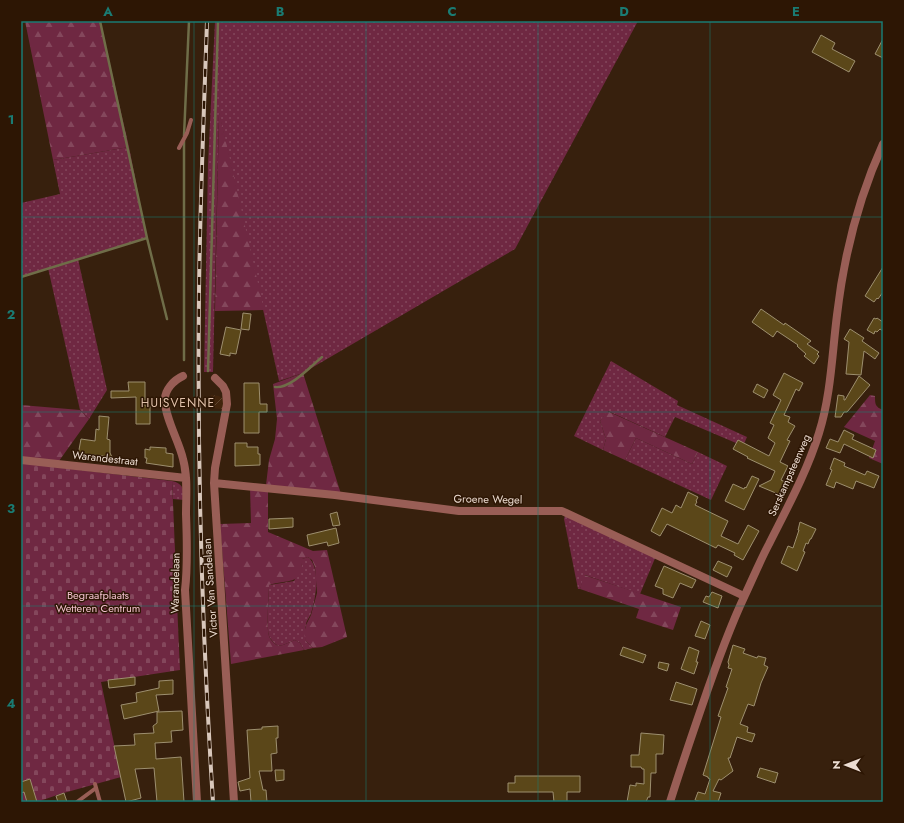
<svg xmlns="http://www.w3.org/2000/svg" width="904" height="823" font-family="Jost,sans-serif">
<defs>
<pattern id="industrial-furrows" width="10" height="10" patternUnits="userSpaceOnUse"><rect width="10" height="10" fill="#41240c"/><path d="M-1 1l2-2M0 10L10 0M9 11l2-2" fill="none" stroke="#5d432e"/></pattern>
<pattern id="grass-dots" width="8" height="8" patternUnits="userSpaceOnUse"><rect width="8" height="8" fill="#6f2842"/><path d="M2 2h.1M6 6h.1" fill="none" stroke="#84475c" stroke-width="1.8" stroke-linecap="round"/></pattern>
<pattern id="forest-firs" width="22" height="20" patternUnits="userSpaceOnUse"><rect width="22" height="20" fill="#6f2842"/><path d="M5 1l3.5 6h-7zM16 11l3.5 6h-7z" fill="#84475c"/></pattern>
<pattern id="cemetery-stones" width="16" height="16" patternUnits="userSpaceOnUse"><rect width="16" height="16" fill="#6f2842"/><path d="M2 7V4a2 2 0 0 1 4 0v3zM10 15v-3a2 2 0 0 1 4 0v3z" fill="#84475c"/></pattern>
</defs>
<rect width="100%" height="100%" fill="#37200d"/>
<!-- industrial -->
<path fill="url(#industrial-furrows)" d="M211,395l8,1 4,3v10l-13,-1z"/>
<!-- grass -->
<path fill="url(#grass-dots)" d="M215,21h423l-123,228 -212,124 -24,8 -60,-268 -6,259h-9l4,-208z
M129,147l18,91 -69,21 29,131 -18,29 -9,-9 -32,-142 -27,9v-74l39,-9 -7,-34z
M611,361l67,40 -1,4 70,32 -4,9 -68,-29 -10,20 -57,-26 -8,10 6,18 -3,11 -29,-14z
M636,438l56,26 6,-12 29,14 -16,34 -86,-40z
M172,481c11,2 12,9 12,19l-11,-1z
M565,515l91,41 -16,38 -55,-19 -5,14h-2l-14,-70z
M308,557c13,10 8,42 3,56 -1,4 -5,8 -5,12 -2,4 0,11 0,16l7,7 -9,2 -4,-7 -5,-3 -12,5 -5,1c-4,-3 -7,-6 -9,-10 -3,-9 0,-40 0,-51l25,-4 8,-16v-6z"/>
<!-- forest -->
<path fill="url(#forest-firs)" d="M25,21h75l29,126 -76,13z
M219,111l45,199 -49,1z
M303,373l38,121 -75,-9 3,-25 6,-21 2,-20 -4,-35z
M870,395l5,1c0,8 0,11 8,14v54l-14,-6 6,-17 -31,-14z
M21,405l59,5 9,9 -30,42 -38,-3z
M607,411l91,41 -6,12 -56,-26 -11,22 -22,-10 3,-11 -6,-18z
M250,487l18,3v42l45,19 14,-1 20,87 -25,10 -9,1 -7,-7 -2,-7 2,-9 5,-10 6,-22 -2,-26 -3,-7 -4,-3 -6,2c1,27 -14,20 -33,26 0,11 -3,42 0,51 2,5 5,7 9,10l5,-1 12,-5 5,3 4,7 -73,14 -11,-140 31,-1z
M584,575l97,32 -8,23 -37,-12 3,-9 -59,-20z"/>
<!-- cemetery -->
<path fill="url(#cemetery-stones)" d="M21,463l151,18c3,63 5,126 8,189l-79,12 20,95 -61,17 -23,8h-16z"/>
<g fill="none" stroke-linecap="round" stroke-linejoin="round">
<!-- stream -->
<path stroke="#6f6d48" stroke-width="2.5" d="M184,136l5,-115
M184,141v219
M147,238l20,81
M21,277l126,-39 -47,-217
M208,371l10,-350
M275,387c15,2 35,-20 47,-30"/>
</g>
<!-- building -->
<path fill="#5b4719" stroke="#9d8f6f" d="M821,35l14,8 -3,6 23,12 -6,11 -37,-20z
M883,39v19l-8,-4z
M883,267v25l-5,7 -1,-1 -3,4 -9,-6z
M761,309l23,16 1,-2 26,18 -4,3 12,8 -2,2 2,2 -5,8 -10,-8 2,-2 -9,-8 1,-1 -21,-14 -4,6 -21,-15z
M243,313l8,1 -2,16 -8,-1z
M874,318l2,1 1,-1 6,4v9l-3,-2 -3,3 -2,-1 -1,3 -7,-4z
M226,327l15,3 -5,24 -6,-1v3l-10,-2z
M850,329l14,9 -2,3 17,12 -4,6 -11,-8 -3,24 -15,-1 3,-32 -5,-3z
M784,373l19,10 -4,8 -3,-2 -12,26 6,2 -2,5 7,4 -8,14 3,1 -10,21 8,4 -7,14 8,4 -6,12 -24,-10 12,-6 4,-9 -28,-13 1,-1 -15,-8 5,-9 31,16 6,-13 -7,-5 6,-13 -4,-2 11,-23 -8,-5z
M859,376l11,9 -23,27h-3l-3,5h-6l3,-22 6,1v4h1z
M128,382h17v24h5v18h-14v-27l-25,1v-7h18z
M244,383h15l1,21h7v8h-8v21h-15z
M757,384l11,6 -4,8 -11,-6z
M99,416l10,1 -2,22 3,1v13l2,4 -19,-2v2l-15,-2 3,-16 14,2 1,-12 3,1z
M844,430l10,5 -2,4 24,11 -3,8 -29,-14 -4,9 -14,-5 4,-9 8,3z
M235,443h12v4h11v7h2v11l-25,1z
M150,447l16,1v5l7,1v13l-27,-4 1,-5h-2v-9l5,1z
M834,458l11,5 -1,3 21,9 2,-4 12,5 -5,12 -18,-7 -3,8 -17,-7 -2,6 -8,-3 6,-15 -2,-1z
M752,476l7,3 -15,31 -19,-9 8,-17 11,5 1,-2 1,1z
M688,492l10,5 -2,4 1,1 -2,3 33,16 -7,15 17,8 10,-19 11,6 -16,29 -9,-5 1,-2 -17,-8 -2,3 -49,-24 -7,12 -9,-5 11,-23 10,5 4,-8 5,3z
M337,512l3,13 -7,1 -3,-12z
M293,518v9l-24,2v-10z
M800,522l16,7 -5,10h-1l-2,5 -2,-1 -3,8 2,1 -8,19 -16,-8 7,-17 5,2 6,-18h-1z
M336,528l3,15 -11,3 -1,-4 -18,4 -2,-11z
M718,561l14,6 -5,10 -14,-7z
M664,566l32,14 -4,8 -12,-5 -7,15 -10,-4v-5l-8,-3z
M712,592l10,4 -4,12 -15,-6 3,-6 3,1z
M701,621l9,4 -5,14 -10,-3z
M733,645l12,4 -2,4 14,5 1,-2 8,2 -2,7 4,2 -7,16 -7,23 -6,-2 -8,20 8,3 -1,5 8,2 -3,8 -15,-5 -7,21h-2l5,13 -12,9 -2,-1 -6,12 8,2 -3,9h-16l-7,-2 3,-8 7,2 5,-15 -2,-1v-1l-5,-2 18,-58 -3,-1 10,-28 -2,-1 6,-18 -4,-1 1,-3 -1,-3z
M623,647l23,8 -3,8 -23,-8z
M689,647l10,4 -3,11h2l-4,12 -13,-5z
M659,662l10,2 -2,7 -9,-3z
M135,677v8l-26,3 -1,-8z
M173,680v14l-17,1 3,16 -35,8 -3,-14 16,-3 -1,-9 23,-5v-7z
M676,682l21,7 -5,16 -22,-5z
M182,711l1,19 -12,1 1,11 -17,1 1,16 25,-2 3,45h-27l-3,-34 -19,1 6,29 -15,4 -12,-56 21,-1 -1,-11 20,-1 -1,-7 4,-3v-11z
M278,726v12h-2l1,15 -6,1 1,17h-13l4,19h3l1,12h-16l-1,-13 -10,2 -2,-9 12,-4 -3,-48 15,-1v-2z
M641,733l23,2 -1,19h-7v19h-5l-1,24h-2l-2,5h-19l3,-17 6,1v-3l8,1v-15h-2l-1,-2h-10v-12h8z
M760,768l18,5 -3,10 -18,-6z
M275,770h9v10l-8,1z
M515,776h65v16h-13v10h-13l-1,-10h-45v-9h7z
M30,779l7,23h-10l-3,-10 -3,1v-11z
M64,793l3,9h-9l-2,-6z"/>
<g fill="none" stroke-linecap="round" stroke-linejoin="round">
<!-- service -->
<path stroke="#995e56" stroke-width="4" d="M179,148l8,-15 4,-13
M95,784l5,18
M77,802l19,-14"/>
<!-- minor -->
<path stroke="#995e56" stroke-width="8" d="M183,376c-9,4 -19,14 -18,25 0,17 14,40 18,58 5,18 3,37 3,55 1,25 2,51 -1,76l12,212
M215,378l8,8 3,6 1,12 -12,64 -1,15 20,319
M21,460l165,18
M214,483l121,12 124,16h103l182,85"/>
<!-- tertiary -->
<path stroke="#995e56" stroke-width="8" d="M670,802c10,-32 21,-64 32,-96 13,-38 26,-75 43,-111 8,-17 15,-34 24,-51 18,-36 38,-72 50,-111 12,-38 13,-79 18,-118 7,-61 21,-116 46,-171"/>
<defs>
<path id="rail" d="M207,21c-3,90 -7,181 -8,271 -2,170 3,340 14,510"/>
</defs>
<!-- rail casing -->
<use href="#rail" stroke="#d8c7bb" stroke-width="4"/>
<!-- rail -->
<use href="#rail" stroke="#2d1604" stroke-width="2.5" stroke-dasharray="8" stroke-linecap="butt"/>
</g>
<!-- grid -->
<path fill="none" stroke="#1a7b73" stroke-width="1" stroke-opacity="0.55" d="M194,21v781M366,21v781M538,21v781M710,21v781M21,217h862M21,412h862M21,606h862"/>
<g text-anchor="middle" stroke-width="3" stroke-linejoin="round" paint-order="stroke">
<!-- street labels -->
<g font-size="11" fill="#ecdcd1" stroke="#2d1604">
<text transform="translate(105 458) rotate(6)" y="4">Warandestraat</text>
<text transform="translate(789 475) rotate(-66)" y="4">Serskampsteenweg</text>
<text transform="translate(488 499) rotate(1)" y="4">Groene Wegel</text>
<text transform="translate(175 583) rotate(-89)" y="4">Warandelaan</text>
<text transform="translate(210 588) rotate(-94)" y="4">Victor Van Sandelaan</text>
</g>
<!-- park labels -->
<g font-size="11" fill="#f1c0cd" stroke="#2d1604">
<text x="98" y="599">Begraafplaats<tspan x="98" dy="13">Wetteren Centrum</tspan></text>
</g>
<!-- neighbourhood labels -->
<g font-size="12" letter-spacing="1" fill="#e1c1ab" stroke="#2d1604">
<text x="178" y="407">HUISVENNE</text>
</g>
</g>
<!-- border -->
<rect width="904" height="823" fill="none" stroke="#2d1604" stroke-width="44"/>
<!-- north arrow -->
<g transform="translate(846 765) rotate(270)" stroke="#2d1604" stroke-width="3" paint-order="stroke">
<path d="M0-3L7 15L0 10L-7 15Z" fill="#ecdcd1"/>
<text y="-6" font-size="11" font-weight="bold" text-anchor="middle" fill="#ecdcd1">N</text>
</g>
<rect x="22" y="22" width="860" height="779" fill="none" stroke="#1a7b73" stroke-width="1.5"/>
<g font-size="13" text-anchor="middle" font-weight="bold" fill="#1a7b73">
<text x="108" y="16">A</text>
<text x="280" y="16">B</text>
<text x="452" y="16">C</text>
<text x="624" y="16">D</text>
<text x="796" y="16">E</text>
<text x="11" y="124">1</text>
<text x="11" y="319">2</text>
<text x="11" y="513">3</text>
<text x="11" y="708">4</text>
</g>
</svg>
